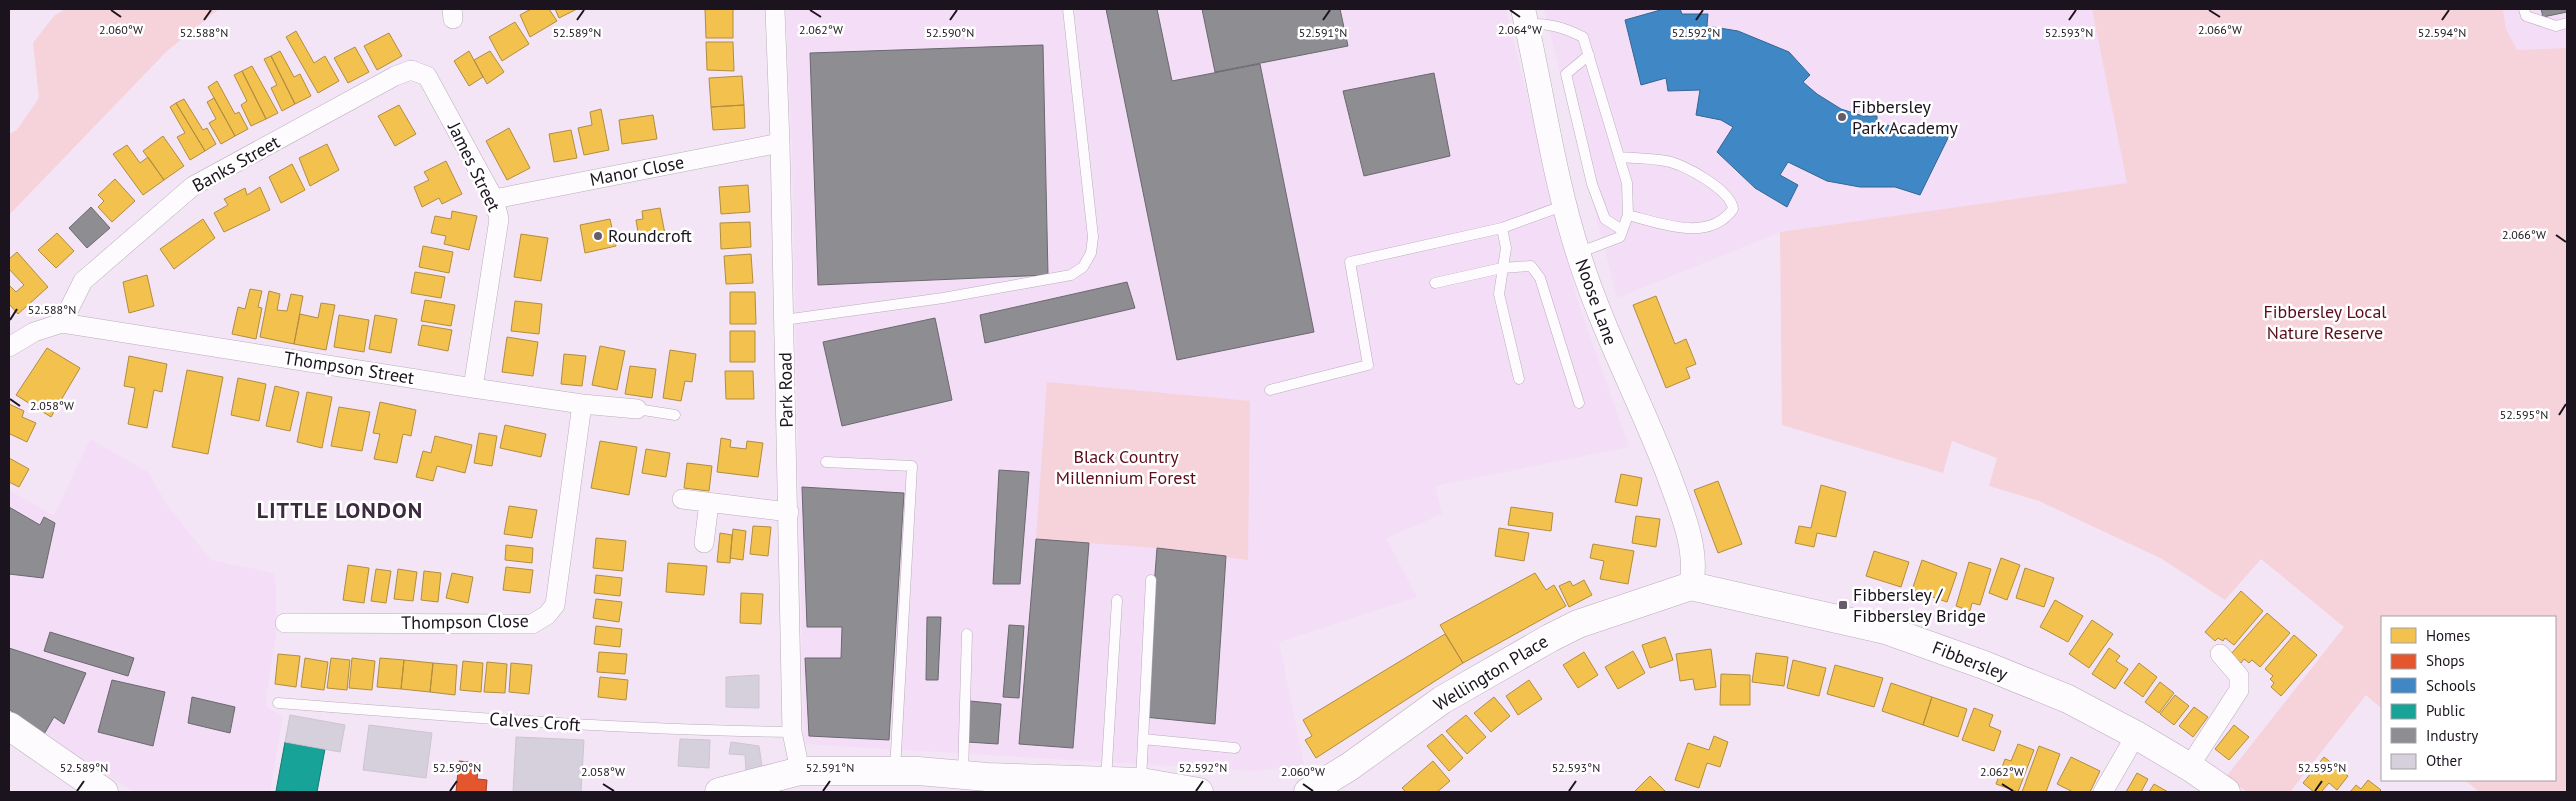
<svg xmlns="http://www.w3.org/2000/svg" width="2576" height="801" font-family="'PT Sans',sans-serif">
<rect width="100%" height="100%" fill="#f3e5f5"/>
<!-- built -->
<path fill="#f4ddf6" d="M786,9h720l71,290 52,148 -194,39 7,28 -56,24 31,59 -138,45 25,123 -48,6 -452,-27 -12,-593z
M1544,9h548l35,174 -347,49 -163,66z
M2503,9h64v39l-51,2 -10,-21z
M90,439l58,33 19,33 44,55 64,13 2,54 -12,79 18,10 -13,76h-136l-91,-56 -34,-27v-219l45,26z"/>
<!-- green -->
<path fill="#f6d2db" d="M65,9h154l-52,42 -158,164v-81l8,-4 22,-32 -6,-55 21,-27z
M2092,9h411l3,20 11,21 50,-2v744h-88l-14,-12h90v-163h-173v92l-16,-14 -76,97h-43l-21,-15 118,-150 -83,-68 -36,41 -63,-41 -123,-58 -50,-15 8,-28 -45,-17 -9,32 -161,-48 -2,-193 347,-49z
M1047,382l203,19 -2,159 -91,-12 -121,-9z"/>
<!-- homes -->
<path fill="#f2c14e" stroke="#b28d3f" d="M531,9h18l8,12 -27,16 -10,-22z
M555,9h22l-18,9z
M705,9h28v29h-27z
M515,22l14,22 -27,17 -13,-24z
M296,31l18,32 11,-7 14,25 -21,12 -32,-56z
M389,33l13,23 -25,14 -13,-24z
M706,42h27l1,29 -27,-1z
M355,47l14,25 -21,11 -14,-25z
M280,51l14,26 6,-3 11,22 -16,8 -24,-48z
M469,51l14,26 -14,9 -15,-25z
M490,51l14,21 -17,12 -13,-24z
M271,56l24,48 -13,7 -11,-23 6,-3 -13,-26z
M252,66l26,47 -12,6 -24,-48z
M242,71l24,48 -15,7 -10,-21 6,-4 -13,-26z
M742,76l2,29 -33,2 -2,-29z
M217,81l18,33 4,-2 9,17 -13,7 -27,-49z
M214,98l21,38 -14,8 -12,-21 7,-4 -9,-17z
M184,99l19,31 4,-2 9,16 -11,7 -29,-48z
M176,103l29,48 -15,9 -13,-23 8,-4 -15,-26z
M399,105l17,29 -21,12 -17,-30z
M744,105l1,23 -32,2 -2,-23z
M601,109l8,41 -25,5 -6,-27 14,-3 -2,-13z
M653,115l4,24 -35,5 -3,-24z
M509,128l21,40 -23,12 -21,-39z
M571,130l6,28 -23,4 -5,-28z
M163,136l21,30 -20,14 -21,-29z
M327,144l12,26 -29,16 -11,-28z
M127,145l13,18 8,-6 16,23 -21,15 -30,-41z
M446,161l16,33 -20,10 -3,-6 -17,9 -8,-20 15,-7 -5,-8z
M292,164l13,26 -24,13 -12,-26z
M115,179l20,22 -23,21 -14,-15 6,-6 -6,-6z
M748,185l2,27 -29,2 -2,-27z
M260,187l10,23 -46,22 -10,-19 14,-8 -4,-6 21,-11 2,7z
M660,208l6,31 -26,5 -4,-24 7,-1 -1,-8z
M452,211l25,5 -8,34 -25,-6 2,-8 -15,-3 4,-17 16,3z
M203,219l12,19 -41,31 -14,-20z
M610,219l6,27 -31,7 -5,-28z
M750,222l1,25 -30,2 -1,-26z
M57,233l17,18 -18,17 -18,-18z
M521,234l27,4 -7,43 -27,-4z
M423,246l30,6 -4,21 -30,-6z
M17,252l31,35 -30,27 -9,-10v-19l7,7 8,-7 -15,-16v-10z
M751,254l2,29 -27,1 -2,-28z
M415,272l30,5 -4,21 -30,-5z
M147,275l7,31 -25,7 -6,-31z
M250,289l12,2 -4,16 4,1 -6,31 -24,-5 6,-27 7,2z
M269,291l11,3 -3,16 10,1 4,-17 12,2 -9,48 -34,-7z
M730,292h25l1,32h-26z
M1656,296l19,48 11,-5 10,25 -10,4 4,10 -24,10 -33,-83z
M425,300l30,5 -4,21 -30,-5z
M515,301l27,3 -3,30 -28,-3z
M321,303l14,2 -9,45 -32,-6 6,-30 18,4z
M339,315l30,5 -5,32 -30,-5z
M375,315l22,4 -6,34 -22,-4z
M422,325l30,5 -4,21 -30,-6z
M730,331h25v31h-25z
M507,337l31,5 -5,34 -31,-4z
M600,346l25,5 -8,39 -25,-5z
M47,348l33,20 -29,49 -35,-22z
M670,350l26,4 -4,28 -7,-1 -4,20 -18,-3z
M564,354l22,2 -4,30 -21,-2z
M129,356l38,8 -5,28 -8,-2 -7,38 -19,-4 7,-36 -11,-2z
M630,366l26,3 -4,29 -27,-4z
M187,370l36,7 -15,77 -36,-7z
M725,371h28l1,28h-28z
M238,378l28,6 -7,37 -28,-6z
M275,386l24,6 -9,39 -24,-5z
M307,392l25,5 -10,51 -25,-6z
M380,402l36,8 -5,26 -8,-2 -6,29 -23,-4 6,-25 -7,-1z
M9,404l15,7 -2,6 14,6 -9,19 -17,-8 -1,2z
M339,407l31,5 -8,39 -31,-5z
M505,425l41,9 -5,23 -41,-9z
M479,433l18,3 -5,30 -18,-3z
M435,436l37,9 -7,28 -28,-7 -4,15 -17,-4 7,-26 8,2z
M721,438l10,2 -1,7 16,2 1,-8 16,2 -5,34 -41,-5z
M600,441l37,6 -8,48 -38,-7z
M646,449l24,4 -4,24 -24,-4z
M9,458l20,11 -10,18 -10,-5z
M687,463l25,3 -3,25 -25,-3z
M1621,474l21,4 -5,28 -22,-4z
M1718,481l24,63 -24,9 -24,-63z
M1821,485l25,7 -10,45 -19,-4 -3,14 -19,-4 4,-17 12,2z
M509,506l28,4 -5,28 -28,-4z
M1511,507l42,6 -2,18 -43,-6z
M1636,516l24,3 -4,28 -24,-4z
M753,526l18,1 -3,29 -18,-2z
M1499,528l30,5 -5,28 -29,-5z
M733,529l13,2 -3,29 -13,-2z
M720,533l12,2 -2,28 -13,-1z
M596,538l30,3 -3,30 -30,-3z
M1593,544l41,7 -6,33 -28,-5 4,-18 -14,-3z
M506,545l27,3 -1,15 -27,-3z
M1874,551l35,11 -8,25 -35,-11z
M2001,558l19,7 -13,35 -18,-7z
M1922,560l35,13 -10,29 -35,-12z
M1969,562l22,7 -11,36 -8,-2 -2,8 -14,-5z
M668,563l39,3 -3,29 -38,-3z
M348,565l21,3 -5,35 -21,-3z
M506,567l27,3 -3,23 -27,-3z
M2025,568l29,10 -10,29 -28,-9z
M376,569l15,2 -5,32 -15,-2z
M398,569l19,3 -4,29 -19,-2z
M424,571l17,2 -3,29 -17,-2z
M452,573l21,4 -5,26 -22,-5z
M1535,573l11,17 8,-5 12,21 -103,57 -23,-38z
M596,575l26,3 -2,18 -26,-3z
M1584,580l8,15 -23,12 -10,-21 11,-5 3,5z
M2241,591l22,20 -29,34 -9,-7 -2,3 -5,-3 -3,3 -10,-9z
M741,593l22,1 -2,30 -21,-1z
M596,599l26,3 -3,20 -26,-4z
M2055,600l28,16 -15,26 -28,-15z
M2267,613l23,20 -30,34 -8,-7 -3,3 -5,-4 -3,4 -10,-9z
M2092,620l21,14 -24,34 -20,-14z
M596,626l26,3 -2,18 -26,-3z
M1445,634l18,29 -147,95 -11,-18 7,-4 -9,-16z
M2294,635l23,20 -36,41 -10,-9 3,-4 -4,-4 3,-3 -8,-7z
M1665,637l8,23 -23,8 -8,-23z
M2109,648l11,8 -4,5 12,8 -13,20 -23,-15z
M1711,649l5,38 -21,3 -2,-11 -13,2 -4,-27z
M1633,651l12,22 -27,16 -13,-22z
M599,652l28,2 -2,20 -28,-2z
M1584,652l14,23 -20,13 -15,-23z
M1756,653l32,4 -4,29 -32,-4z
M278,654l22,2 -4,31 -21,-3z
M305,658l23,4 -4,28 -23,-3z
M331,658l19,2 -3,30 -20,-2z
M352,658l23,3 -3,29 -23,-2z
M380,658l24,2 -3,29 -24,-2z
M404,660l29,3 -3,29 -29,-3z
M1793,660l33,8 -7,28 -32,-8z
M463,661l20,2 -2,29 -21,-2z
M487,662l20,2 -2,29 -21,-1z
M433,663l24,2 -2,30 -25,-3z
M511,663l21,2 -3,29 -20,-2z
M2139,663l18,14 -14,20 -19,-14z
M1835,665l48,13 -9,29 -47,-13z
M1721,674l29,1v30h-30z
M600,677l28,3 -2,20 -28,-3z
M1529,680l13,19 -24,16 -12,-19z
M2160,682l14,11 -15,20 -14,-11z
M1891,683l41,14 -9,28 -41,-14z
M2175,695l14,11 -15,19 -14,-11z
M1494,697l16,19 -19,16 -17,-19z
M1932,697l35,12 -9,28 -35,-12z
M2194,707l14,10 -15,20 -14,-11z
M1974,708l19,7 -4,11 12,5 -7,20 -32,-11z
M1466,715l20,22 -19,17 -21,-23z
M2234,725l15,12 -20,23 -14,-11z
M1442,734l21,24 -14,13 -22,-25z
M1714,736l14,6 -8,25 -13,-4 -8,25 -24,-8 13,-37 21,7z
M2018,744l16,6 -16,42 -22,-8 9,-25 6,2z
M2039,746l21,8 -14,38h-24z
M2071,757l29,14 -10,21h-17l-16,-8z
M2324,757l24,19 -11,14 -8,-7 -8,9h-7l-11,-9z
M1433,761l17,20 -13,11h-31l-4,-4z
M2137,773l11,6 -7,13h-15z
M1650,776l16,16h-32z
M2368,780l13,10 -2,2h-29l6,-7 5,4z
M2154,784l14,8h-19z"/>
<!-- shops -->
<path fill="#e4572e" stroke="#a84329" d="M459,761l20,2 -2,16 10,1 -1,12h-30z"/>
<!-- schools -->
<path fill="#3f88c5" stroke="#346593" d="M1664,9h16l2,5h26l-1,12 31,5 51,21 21,23 -7,7 14,12 24,15 22,7h14v9l50,2 23,7 -30,61 -25,-8h-35l-33,-6 -39,-19 -8,13 18,10 -11,22 -32,-19 -38,-36 16,-25 -12,-7 -25,-5 4,-25 -32,1 -2,-13 -25,7 -16,-65z"/>
<!-- public -->
<path fill="#17a398" stroke="#187873" d="M285,742l40,7 -8,43 -41,-1z"/>
<!-- industry -->
<path fill="#8d8d92" stroke="#6b686f" d="M1106,9h51l15,72 88,-17 54,268 -137,28z
M1202,9h138l8,37 -133,26z
M2541,9h26v3l-24,5z
M1043,45l5,230 -230,10 -8,-232z
M1434,73l16,83 -86,20 -21,-85z
M91,207l19,21 -23,20 -18,-20z
M1127,282l8,26 -150,35 -5,-28z
M935,318l17,82 -110,26 -19,-84z
M999,470l30,2 -9,112h-27z
M802,487l102,6 -15,247 -80,-4 -4,-78h36l1,-31h-35z
M9,507l31,18 4,-8 11,6 -12,55 -34,-4z
M1036,539l53,4 -16,205 -54,-4z
M1157,548l69,8 -11,168 -71,-7z
M927,617h14l-3,63h-12z
M1009,625l15,1 -5,72 -16,-1z
M50,632l84,26 -6,18 -84,-25z
M9,648l77,25 -22,51 -10,-7 -11,19 -34,-27z
M112,680l53,12 -12,54 -55,-14z
M192,697l43,10 -5,26 -42,-10z
M970,701l31,3 -3,40 -31,-2z"/>
<!-- building -->
<path fill="#d6cfdc" stroke="#ccc5d2" d="M759,675v33l-33,-1v-30z
M290,715l55,10 -5,27 -55,-10z
M369,725l63,8 -6,45 -63,-8z
M516,737l68,3 -3,52h-68z
M680,739l30,1 -1,28 -31,-2z
M731,742l28,4 3,20 -16,5 -1,-16 -16,-1z"/>
<g fill="none" stroke-linecap="round" stroke-linejoin="round">
<defs>
<path id="service" d="M2524,9l2,7 30,10 11,-3
M1526,24c22,-1 37,3 57,13l44,146 1,32 -8,22 -42,16
M1589,55l-23,19 26,110 13,35 17,11
M1619,157c15,1 31,1 47,4 18,3 65,29 67,48 -24,34 -73,14 -105,6
M1502,228l4,20 -7,46 20,85
M1435,283l67,-15 29,-2 9,12 39,125
M784,320l159,-22 128,-23 12,-8 8,-14 2,-16 -25,-228
M1270,390l98,-25 -18,-103 152,-34 63,-23
M637,409l38,6
M826,462l86,4 -17,304
M278,703c171,13 342,27 514,29
M1143,739l92,9
M963,774l4,-140
M1106,780l11,-180
M1141,781l10,-201"/>
<path id="minor" d="M452,9l1,10
M775,9l5,134 12,589 8,39
M494,199l286,-56
M62,323l21,-42 110,-95 202,-110 16,-6 16,6 67,123 5,20 -26,169
M9,347l25,-15 28,-9 411,65 109,16 55,5
M682,499l107,13
M704,543l5,-40
M285,623l247,1 15,-9 8,-10 27,-201
M2189,767l50,-77v-14l-19,-22
M2103,792l33,-57"/>
<path id="tertiary" d="M1523,9c19,81 30,167 56,247 24,76 62,146 90,220 12,34 30,73 22,110"/>
<path id="secondary" d="M9,726l95,66
M719,792l81,-21h118l69,6 154,5 58,10
M1308,792l41,-25 93,-67 108,-62 28,-14 113,-38 195,44 98,35 84,34 68,36 57,34 33,23"/>
</defs>
<!-- service casing -->
<use href="#service" stroke="#b8adba" stroke-width="11"/>
<!-- minor casing -->
<use href="#minor" stroke="#b8adba" stroke-width="20"/>
<!-- tertiary casing -->
<use href="#tertiary" stroke="#b8adba" stroke-width="25"/>
<!-- secondary casing -->
<use href="#secondary" stroke="#b8adba" stroke-width="29"/>
<!-- service -->
<use href="#service" stroke="#fdfbfe" stroke-width="10"/>
<!-- minor -->
<use href="#minor" stroke="#fdfbfe" stroke-width="19"/>
<!-- tertiary -->
<use href="#tertiary" stroke="#fdfbfe" stroke-width="24"/>
<!-- secondary -->
<use href="#secondary" stroke="#fdfbfe" stroke-width="28"/>
</g>
<!-- ticks -->
<path fill="none" stroke="#1b131d" stroke-width="2" d="M111,10l10,7M810,10l11,7M1510,10l10,7M2209,10l11,7M204,20l7,-10M577,20l7,-10M950,20l7,-10M1323,20l7,-10M1696,20l7,-10M2069,20l7,-10M2442,20l7,-10M2556,235l10,7M10,320l7,-11M10,399l10,7M2559,415l7,-11M603,784l11,7M1303,784l10,7M2002,784l11,7M77,791l7,-10M450,791l7,-10M823,791l7,-10M1196,791l7,-10M1569,791l7,-10M2315,791l7,-10"/>
<!-- markers -->
<g fill="#675c69" stroke="#fff" stroke-width="2">
<circle cx="1842" cy="117" r="5"/>
<circle cx="598" cy="236" r="5"/>
<rect x="1838" y="600" width="10" height="10" rx="2.5"/>
</g>
<g text-anchor="middle" stroke-width="5" stroke-linejoin="round" paint-order="stroke">
<!-- poi labels -->
<g font-size="18" fill="#1b131d" stroke="#fff" text-anchor="start">
<text x="1852" y="113">Fibbersley<tspan x="1852" dy="21">Park Academy</tspan></text>
<text x="608" y="242">Roundcroft</text>
<text x="1853" y="601">Fibbersley /<tspan x="1853" dy="21">Fibbersley Bridge</tspan></text>
</g>
<!-- street labels -->
<g font-size="18" fill="#1b131d" stroke="#fff">
<text transform="translate(236 164) rotate(-29)" y="6">Banks Street</text>
<text transform="translate(474 167) rotate(64)" y="6">James Street</text>
<text transform="translate(637 171) rotate(-11)" y="6">Manor Close</text>
<text transform="translate(1596 302) rotate(70)" y="6">Noose Lane</text>
<text transform="translate(349 368) rotate(9)" y="6">Thompson Street</text>
<text transform="translate(786 390) rotate(-91)" y="6">Park Road</text>
<text transform="translate(465 622) rotate(-1)" y="6">Thompson Close</text>
<text transform="translate(1970 661) rotate(21)" y="6">Fibbersley</text>
<text transform="translate(1491 673) rotate(-31)" y="6">Wellington Place</text>
<text transform="translate(535 722) rotate(4)" y="6">Calves Croft</text>
</g>
<!-- park labels -->
<g font-size="18" fill="#5b0c1e" stroke="#fff">
<text x="2325" y="318">Fibbersley Local<tspan x="2325" dy="21">Nature Reserve</tspan></text>
<text x="1126" y="463">Black Country<tspan x="1126" dy="21">Millennium Forest</tspan></text>
</g>
<!-- district labels -->
<g font-size="22" font-weight="bold" letter-spacing="1" fill="#3d2a40" stroke="#fff">
<text x="340" y="518">LITTLE LONDON</text>
</g>
</g>
<g font-size="12" text-anchor="middle" fill="#1b131d" stroke="#fff" stroke-width="5" stroke-linejoin="round" paint-order="stroke">
<text x="821" y="34">2.062°W</text>
<text x="121" y="34">2.060°W</text>
<text x="1520" y="34">2.064°W</text>
<text x="2220" y="34">2.066°W</text>
<text x="204" y="37">52.588°N</text>
<text x="577" y="37">52.589°N</text>
<text x="950" y="37">52.590°N</text>
<text x="1323" y="37">52.591°N</text>
<text x="1696" y="37">52.592°N</text>
<text x="2069" y="37">52.593°N</text>
<text x="2442" y="37">52.594°N</text>
<text x="2524" y="239">2.066°W</text>
<text x="52" y="314">52.588°N</text>
<text x="52" y="410">2.058°W</text>
<text x="2524" y="419">52.595°N</text>
<text x="84" y="772">52.589°N</text>
<text x="457" y="772">52.590°N</text>
<text x="830" y="772">52.591°N</text>
<text x="1203" y="772">52.592°N</text>
<text x="1576" y="772">52.593°N</text>
<text x="2322" y="772">52.595°N</text>
<text x="603" y="776">2.058°W</text>
<text x="1303" y="776">2.060°W</text>
<text x="2002" y="776">2.062°W</text>
</g>
<!-- border -->
<rect width="2576" height="801" fill="none" stroke="#1b131d" stroke-width="20"/>
<!-- legend -->
<rect x="2381" y="616" width="175" height="165" fill="#ffffff" stroke="#a4a1a5"/>
<rect x="2391" y="628" width="25" height="15" fill="#f2c14e" stroke="#a4a1a5"/>
<text x="2426" y="641" font-size="15" fill="#1b131d">Homes</text>
<rect x="2391" y="654" width="25" height="15" fill="#e4572e" stroke="#a4a1a5"/>
<text x="2426" y="666" font-size="15" fill="#1b131d">Shops</text>
<rect x="2391" y="678" width="25" height="15" fill="#3f88c5" stroke="#a4a1a5"/>
<text x="2426" y="691" font-size="15" fill="#1b131d">Schools</text>
<rect x="2391" y="704" width="25" height="15" fill="#17a398" stroke="#a4a1a5"/>
<text x="2426" y="716" font-size="15" fill="#1b131d">Public</text>
<rect x="2391" y="728" width="25" height="15" fill="#8d8d92" stroke="#a4a1a5"/>
<text x="2426" y="741" font-size="15" fill="#1b131d">Industry</text>
<rect x="2391" y="754" width="25" height="15" fill="#d6cfdc" stroke="#a4a1a5"/>
<text x="2426" y="766" font-size="15" fill="#1b131d">Other</text>
</svg>
